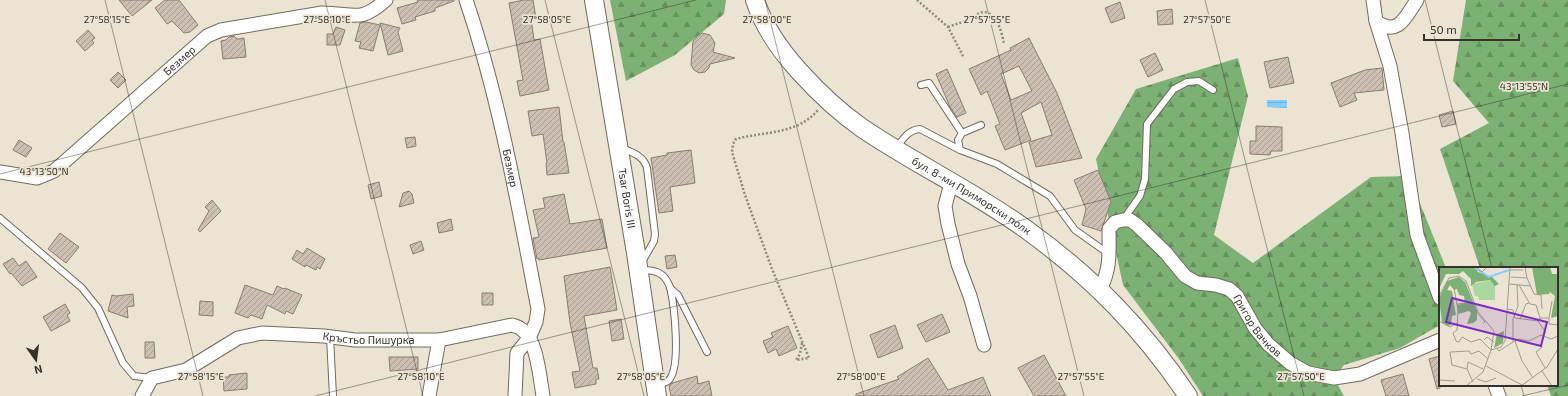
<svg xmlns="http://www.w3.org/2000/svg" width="1568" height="396" font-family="'Exo 2',sans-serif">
<defs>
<pattern id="forest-firs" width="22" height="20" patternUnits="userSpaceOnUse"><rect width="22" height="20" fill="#7cb174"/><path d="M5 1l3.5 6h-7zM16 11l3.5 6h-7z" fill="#66915f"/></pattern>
<pattern id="water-rules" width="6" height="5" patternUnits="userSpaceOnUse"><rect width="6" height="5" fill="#7fcefe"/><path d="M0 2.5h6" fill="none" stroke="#6eb1da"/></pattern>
<pattern id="building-hatch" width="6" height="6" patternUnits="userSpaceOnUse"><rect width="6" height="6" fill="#cdbfb2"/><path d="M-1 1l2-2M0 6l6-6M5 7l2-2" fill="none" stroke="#a79c91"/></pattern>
</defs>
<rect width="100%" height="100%" fill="#ebe4d3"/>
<!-- forest -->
<path fill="url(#forest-firs)" d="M610,0h116l-2,14 -49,41 -49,26z
M1466,0h102v396h-17l-4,-11h10v-117h-77l-40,-119 49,-26 -36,-42z
M1238,58l10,38 -34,139 39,28 118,-86 38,-1 37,92h-6v57l-40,23 -56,17 -10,13 10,18h-141l-24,-37 -56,-74 -27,-126 40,-70z"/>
<!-- water -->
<path fill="url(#water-rules)" d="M1267,100h20v8l-20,-1z"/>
<!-- building -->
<path fill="url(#building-hatch)" stroke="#8a7d71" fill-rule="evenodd" d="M119,0h33l-20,16z
M165,0h14l19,25 -8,7 -6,1 -12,-12 -5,3 -12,-16z
M417,0h37v1l-19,7v3l-20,6 1,3 -14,4 -5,-16 21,-6z
M524,0h9l3,18 -5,1 3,21 6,-1 9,51 -29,6 -3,-15 6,-1 -14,-77z
M1120,2l5,16 -14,5 -6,-15z
M1172,9l1,15 -15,1 -1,-14z
M366,22l14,3 -7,26 -14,-3 2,-6 -6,-1 5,-18z
M380,23l20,5 -2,4 5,19 -15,4z
M336,27l9,3 -5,15h-13v-11h6z
M88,30l7,8 -3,2 2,3 -9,8 -9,-10z
M702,33l8,2 5,8 -2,9 22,6 -25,6 -1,4 -4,4 -6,1 -5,-3 -3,-5 2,-24z
M234,36l3,3 7,-1 2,19 -23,2 -2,-18 5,-1 3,-3z
M1029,38l28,55 25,65 -46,9 -7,-25 23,-7 -11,-33 -20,11 10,27 -26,10 -10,-24 5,-2 -13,-33 -6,4 -12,-26 42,-19 -1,-2zM1019,66l13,25 -21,9 -10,-26z
M1155,53l8,17 -15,7 -8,-17z
M1288,57l6,26 -24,5 -6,-26z
M1382,68l2,22 -30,3 3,7 -17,7 -9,-24 34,-13z
M947,69l19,44 -9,4 -7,-10 -14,-33z
M118,72l8,8 -8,8 -8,-8z
M559,107l4,35h1l5,31 -22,2 -1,-12h1l-4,-29 -11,2 -4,-25z
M1453,111l3,13 -14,3 -3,-12z
M1256,126l26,1v24h-11l-1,4 -20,-1v-13h6z
M415,137l1,9 -9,2 -2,-10z
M19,140l13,8 -6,9 -13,-7z
M691,150l4,33 -25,4 3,24 -14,2 -8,-55 16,-3v-2z
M1098,170l13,32 -10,29 -19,-6 4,-16 -12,-29z
M379,182l3,14 -11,3 -3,-14z
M409,191l3,3 2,9 -15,4 4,-14z
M564,194l6,30 32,-5 5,29 -68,12 -1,-2 -1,1 -4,-21 6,-1 -6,-27 12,-2 -2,-10z
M212,200l9,11 -21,21 -2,-2 11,-19 -4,-4z
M451,219l2,11 -14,3 -2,-10z
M60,233l19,14 -13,16 -18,-14z
M421,241l3,9 -11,4 -3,-9z
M307,248l18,11 -5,10 -3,-2 -1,3 -10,-5 -1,2 -13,-8 5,-9 6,4z
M675,255l2,12 -10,2 -2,-13z
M13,258l6,8 7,-5 11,16 -15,9 -11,-13 -1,1 -7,-10z
M610,267l7,43 -33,6 9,52h4l2,11h-3v5l-21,4 -3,-16 8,-1 -10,-48 -6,-47z
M245,285l28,10 4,-9 7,3 1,-1 17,7 -9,19 -7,-3 -1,3 -18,-9 -5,14 -11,-4 -3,3 -13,-5z
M482,293h11v12h-11z
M133,294l1,12 -7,1 1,11 -20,-7 4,-16 4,1z
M200,301l13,1v14l-14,-1z
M65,304l5,9 -3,2 3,6 -19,10 -8,-14z
M942,314l8,18 -24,10 -9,-17z
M621,319l3,20 -12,2 -3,-20z
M895,325l8,23 -25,10 -8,-23z
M788,326l9,22 -18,8 -3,-7 -8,4 -5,-12 10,-4 -2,-4z
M145,342h9l1,16h-10z
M1044,355l22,41h-32l-16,-28z
M1440,356v32l-3,1 -8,-30z
M389,357h29v12l-28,2z
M928,358l20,32 35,-13 8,19h-135v-2l43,-15 -2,-2z
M247,373v16l-23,2 -1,-14h6v-2z
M1403,374l6,22h-23l-5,-16z
M697,376l1,8 11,-3 3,15h-41l-2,-10 3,-3z"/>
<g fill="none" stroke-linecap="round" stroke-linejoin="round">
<defs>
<path id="lane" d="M921,85l8,-2 33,50
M981,125l-19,8 -4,7 2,10 37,14 53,32 25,34 34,24
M897,147c6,-8 11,-17 23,-18l40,21
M621,148c11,4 23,8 26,20l8,66 -1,7 -12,21
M0,218l82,70 16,20 25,55 11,13 18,2
M1123,220l17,-24 5,-17 2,-55 27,-35 13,-7 12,-1 14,9
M641,270c7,0 15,0 21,5 4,3 6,7 8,12 4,17 12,82 -2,94 -2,2 -8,3 -11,4
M670,288l8,7 29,57
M330,337l3,59"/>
<g id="street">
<path id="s1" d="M466,0c34,100 52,205 72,309l-2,13 -7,16 -12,15 -2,43"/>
<path d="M1373,0l3,21 14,45 12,67 15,102 23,63"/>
<path d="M1376,21c22,17 30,-5 41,-21"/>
<path id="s2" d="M0,172l37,6 17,-7 153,-135 14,-6 101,-17c32,0 37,11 64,-13"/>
<path d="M951,183l-6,23 3,18 10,40 12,32 14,49"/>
<path id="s3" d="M1100,290c11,-22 9,-38 9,-61l6,-7 8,-2h7l7,5 29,28 19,23 12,7 19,2 13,4 8,7 18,32 13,16 22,19 18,10 26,5 26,-4 80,-34"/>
<path d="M1495,385l4,11"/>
<path id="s4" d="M142,396l10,-18 34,-8 52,-32 24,-5 62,3 31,4h84l73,-15c3,1 7,2 9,4 16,9 19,50 22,67"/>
<path d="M429,396l10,-56"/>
</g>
<g id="secondary">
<path id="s5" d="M594,0l42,253 21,143"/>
<path id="s6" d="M755,0c9,28 25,50 44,71 19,21 40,41 63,57 53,36 113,64 165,102 65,47 116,99 161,166"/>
</g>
</defs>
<!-- lane casing -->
<use href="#lane" stroke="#716b5c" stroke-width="8"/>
<!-- street casing -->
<use href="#street" stroke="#716b5c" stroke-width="15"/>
<!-- secondary casing -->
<use href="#secondary" stroke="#716b5c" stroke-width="20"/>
<!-- path -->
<path stroke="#8e897e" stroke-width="2.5" stroke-dasharray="2 2" stroke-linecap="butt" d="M917,0l31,27 16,31
M948,27c8,-3 16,-5 24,-9 4,-2 6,-5 11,-6 14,0 19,21 21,32
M802,343l-2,11 -4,6 13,-2 -37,-89 -27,-74 -13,-43 1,-8 3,-5c29,-8 61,-4 82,-29"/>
<!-- lane -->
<use href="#lane" stroke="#fff" stroke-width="6"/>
<!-- street -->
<use href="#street" stroke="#fff" stroke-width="13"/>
<!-- secondary -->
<use href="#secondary" stroke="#fff" stroke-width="18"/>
</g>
<!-- ticks -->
<path fill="none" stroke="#34312b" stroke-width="1" stroke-opacity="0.45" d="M105,0l98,396M325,0l98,396M545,0l99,396M765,0l99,396M985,0l99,396M1205,0l99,396M1425,0l67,268M0,174l696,-174M1521,385l3,11M315,396l1253,-312M1522,396l46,-11"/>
<g text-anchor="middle" stroke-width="3.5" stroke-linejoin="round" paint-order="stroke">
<!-- street labels -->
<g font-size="11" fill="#34312b" stroke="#ebe4d3">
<text dy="4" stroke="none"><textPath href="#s2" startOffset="223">Безмер</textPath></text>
<text dy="4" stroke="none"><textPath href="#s1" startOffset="174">Безмер</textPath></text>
<text dy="4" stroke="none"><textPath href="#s6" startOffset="298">бул. 8-ми Приморски полк</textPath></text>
<text dy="4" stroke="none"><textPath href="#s5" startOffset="201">Tsar Boris III</textPath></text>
<text dy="4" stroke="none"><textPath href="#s3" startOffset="259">Григор Вачков</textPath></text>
<text dy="4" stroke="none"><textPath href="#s4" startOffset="248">Кръстьо Пишурка</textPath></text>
</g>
</g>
<!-- overview -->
<g transform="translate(1439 267)">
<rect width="119" height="119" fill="#ebe4d3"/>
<path d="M53,13l3,4v16h-16l-1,-4h-3l-3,-12z" fill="#a8d7a0"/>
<path d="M0,0h36l3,5 14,5 7,7 -4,2 -5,-6 -14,2 -5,4v-7l-8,-8 -4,3h-13l-7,15zM93,0h18l2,7h6v42l-7,2 4,-22 -5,-4 -1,2 -12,1zM20,10l6,5 12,29v9l-4,3 -6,1 4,-11 -2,-2 -11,3 -1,-9 8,-2 -1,-7 -5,-1 -2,-6 -3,1 -4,-5 -3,5 5,1 4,24 -4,1 -1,9 -4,1 -5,-3 -3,-25 8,-17zM65,64l-1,12 -9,5 3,-14z" fill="#7cb174"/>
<path fill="none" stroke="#7fcefe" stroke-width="2" d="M35,0l15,10 20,-7"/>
<path fill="none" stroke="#a29c90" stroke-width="1" d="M37,0l6,5 5,-5M86,0l2,11 7,16 7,1 1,14M71,3h13M72,10l16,1M70,17l22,2M78,18l1,21 -5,13v23l6,-3 10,2 12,-6 10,4 7,-3M80,18l11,19 6,1 4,13 -2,3M15,21l4,22 -1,20 -4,3 3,8 3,1 3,-5 9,5 9,-3 11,11M0,29l10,-18 10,-2 7,5 12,31 16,19 -3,19M18,37l10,-1 9,12 2,-3M68,42l6,1 2,8 23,3M39,47l7,8 -2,1M101,51h9l3,-17M110,51v6l9,1M81,52l6,-15 3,-1M0,54l11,6 7,-4M99,54l8,12M45,73l3,-3 7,5M76,74l7,20 11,17M103,80l-6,5 9,16M58,82l2,2 14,-9M52,83l10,-3 4,-6 5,-74M47,99l38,20M28,102l1,-7 15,7M103,104l10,15M38,112l9,3 10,-4M0,113l16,1M34,115l-6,-13 -15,-4 -2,-13 19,-1 2,3 8,-3 9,8M27,119l17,-14 8,-22M82,119l26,-19 11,-18"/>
<path fill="#7b2cbf" fill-opacity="0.15" stroke="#7b2cbf" stroke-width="2" d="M13,31l95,24 -6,24 -95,-24z"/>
<rect width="119" height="119" fill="none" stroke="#34312b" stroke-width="2"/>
</g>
<g font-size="10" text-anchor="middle" fill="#34312b" stroke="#ebe4d3" stroke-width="3.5" stroke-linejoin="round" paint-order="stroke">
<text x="107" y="23">27°58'15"E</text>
<text x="327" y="23">27°58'10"E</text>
<text x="547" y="23">27°58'05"E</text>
<text x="767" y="23">27°58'00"E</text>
<text x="987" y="23">27°57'55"E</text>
<text x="1207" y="23">27°57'50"E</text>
<text x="1524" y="90">43°13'55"N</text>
<text x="44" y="175">43°13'50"N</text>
<text x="201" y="380">27°58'15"E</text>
<text x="421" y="380">27°58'10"E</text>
<text x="641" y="380">27°58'05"E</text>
<text x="861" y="380">27°58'00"E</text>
<text x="1081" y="380">27°57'55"E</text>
<text x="1301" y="380">27°57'50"E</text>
</g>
<!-- north arrow -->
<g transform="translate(36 360) rotate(166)" stroke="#ebe4d3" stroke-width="3" paint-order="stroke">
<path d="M0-3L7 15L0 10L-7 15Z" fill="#34312b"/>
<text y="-6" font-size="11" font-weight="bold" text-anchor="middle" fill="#34312b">N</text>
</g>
<!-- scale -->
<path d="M1424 34v6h95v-6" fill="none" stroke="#34312b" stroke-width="2"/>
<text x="1430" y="34" font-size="12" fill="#34312b" stroke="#ebe4d3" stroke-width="3" paint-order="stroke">50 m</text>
</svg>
